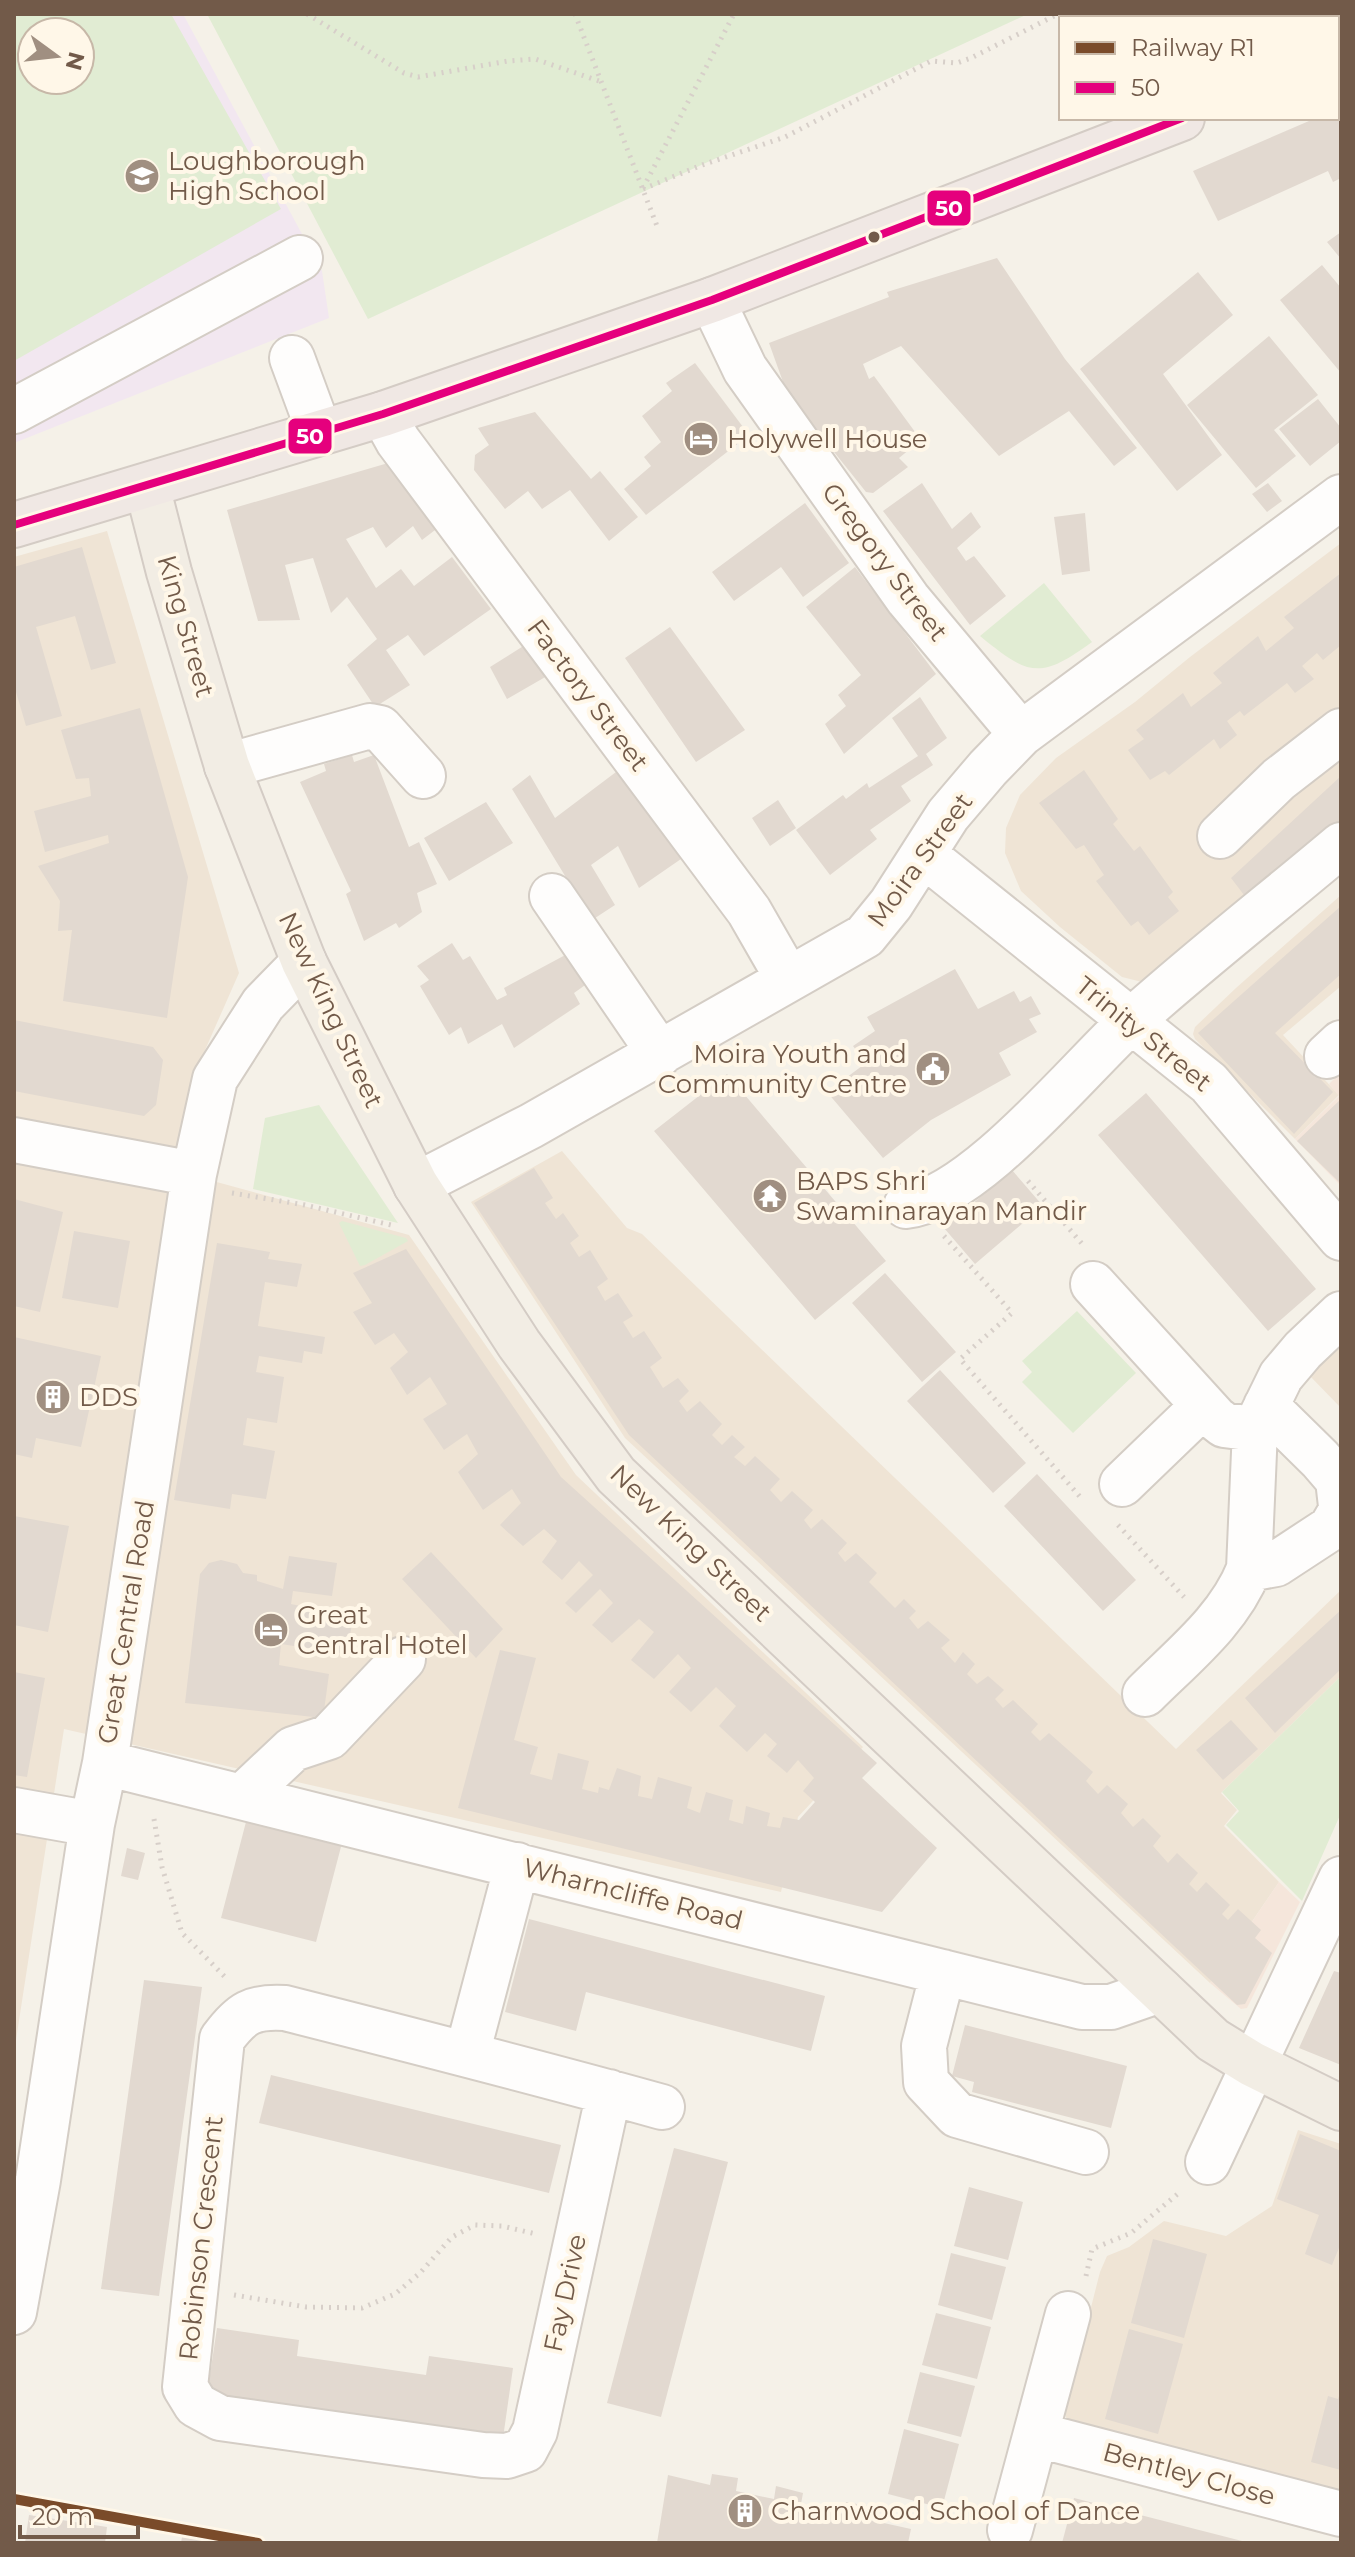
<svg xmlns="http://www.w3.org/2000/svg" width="1355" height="2557" font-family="Montserrat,sans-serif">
<rect width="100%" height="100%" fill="#f5f1e8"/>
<!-- residential -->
<path fill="#efe4d5" d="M107,531l132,442 -45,102 -17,73 36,33 196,54 167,240 287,272 -65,70 -17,75 -717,-163 -50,324v-1496z
M1341,543v294l-195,146 -24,-6 -62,-50 -39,-36 -16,-38 1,-25 14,-33 36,-37 79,-56 55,-45z
M1341,895v91l-58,49 56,60 -44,44 -100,-100 -2,-5 2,-7 41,-39z
M562,1151l65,77 15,6 534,515 165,-159v86l-120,117 16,17 -13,16 55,56 -69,101 -585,-545 -154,-236z
M1341,1339v69l-34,-35z
M1298,2130l43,14v358l-274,-82 -5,-14 7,-12 31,-122 7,-16 22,-9 35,-26 62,15 46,-30z"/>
<!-- commercial -->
<path fill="#f5e6db" d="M1341,1072v114l-46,-47 44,-43 -10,-12z
M1279,1882l21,20 -53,106 -6,1 -31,-26z"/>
<!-- education -->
<path fill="#f2e7f0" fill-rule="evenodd" d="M14,14h169l139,257 7,47 -315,125zM32,32h48v48h-48z"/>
<!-- green -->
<path fill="#e1ecd3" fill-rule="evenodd" d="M14,14h157l110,195 -267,152zM80,32v48h-48v-48z
M207,14h821l-660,305z
M1044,583l48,59c-52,38 -63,34 -112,-6z
M319,1105l79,118 -145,-34 12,-71z
M342,1221l64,17 2,3 -43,24 -5,1 -21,-43z
M1077,1311l59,62 -63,60 -51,-51 10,-10 -10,-11z
M1341,1676v137l-39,88 -76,-76 13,-14 -17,-19z"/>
<!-- building -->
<path fill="#e2d9d0" d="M1341,107v71l-8,4 -5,-11 -110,50 -25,-50 123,-53h21v-9z
M1341,232v27l-14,-17z
M997,258l68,101 72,89 -23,18 -45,-55 -70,45 -98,-110 -38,18 6,15 5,-3 47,64 -22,18 9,9 -35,26 -7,-1 -79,-99 -18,-50 120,-46 -2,-5z
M1322,265l19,23v85l-61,-73z
M1198,272l35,43 -70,59 59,81 -45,36 -97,-122z
M1269,336l49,59 -44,35 22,26 -40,32 -69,-83z
M695,363l54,72 -103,80 -22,-26 27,-23 -7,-9 17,-15 -19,-26 30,-25 -6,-8z
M1318,399l23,29v13l-31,25 -31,-37z
M535,412l56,67 9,-8 38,46 -29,24 -39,-51 -28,19 -14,-18 -23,18 -31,-39 1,-15 14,-10 -11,-17z
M395,461l44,66 -17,13 -9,-14 -27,22 -13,-21 -27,12 30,49 25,-19 13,17 38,-29 39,52 -67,47 -16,-21 -22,15 24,35 -35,22 -28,-42 30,-26 -30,-42 -16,16 -18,-55 -28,7 15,55 -42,1 -31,-111z
M922,483l30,46 19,-17 10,15 -24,21 9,13 8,-5 32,40 -36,29 -87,-114z
M1268,483l14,18 -15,11 -15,-18z
M805,503l44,60 -46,34 -22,-30 -47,34 -22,-29z
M1085,513l5,58 -28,4 -8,-58z
M82,547l34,116 -25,7 -16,-54 -39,11 26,89 -36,10 -12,-41v-118z
M855,567l81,107 -92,80 -19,-30 21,-18 -8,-11 23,-20 -55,-68z
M1341,573v72l-18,15 -6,-7 -15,13 12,13 -19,14 -8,-10 -43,33 -4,-5 -13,10 10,14 -17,14 -6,-10 -45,36 -4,-4 -15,9 -22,-30 16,-11 -8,-9 47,-37 8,14 31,-24 -9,-10 45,-37 8,15 28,-23 -10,-11z
M670,627l75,103 -49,32 -71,-104z
M525,645l22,31 -40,23 -17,-32z
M920,697l27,41 -21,16 7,11 -32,21 10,15 -41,29 7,9 -47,36 -34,-45 47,-35 3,4 21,-16 2,5 49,-32 -26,-38z
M140,708l48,169 -21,141 -104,-17 9,-71 -14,1 2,-30 -22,-35 71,-23 -1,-8 -63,17 -11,-41 57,-15 -2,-18 -13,1 -15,-49z
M352,755l2,7 20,-7 35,92 10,-5 18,42 -20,9 5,19 -23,16 -3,-5 -32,18 -18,-47 5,-3 -51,-109 26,-11 -2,-7z
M620,769l61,90 -42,29 -21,-42 -27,19 24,40 -23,15 -80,-131 18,-14 25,43z
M1084,770l34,49 -5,5 21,27 6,-5 33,46 -5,5 11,14 -30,24 -11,-14 -7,5 -35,-45 8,-6 -20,-30 -8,4 -37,-46z
M1341,776v51l-87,81 -23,-30z
M778,800l18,28 -26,18 -18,-28z
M486,802l27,41 -64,38 -25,-43z
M1341,906v68l-66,59 58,59 -39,42 -96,-101z
M452,943l11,17 7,-4 27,44 10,-5 -3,-7 65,-35 19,30 -14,10 6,11 -66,44 -12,-24 -34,20 -7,-17 -12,8 -29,-49 9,-6 -12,-14z
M955,969l23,40 36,-18 6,11 11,-6 10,18 -12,5 8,13 -38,21 12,22 -80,45 -48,38 -56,-66 39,-29 -13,-17 22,-15 -8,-14z
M14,1020l139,27 10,13 -7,45 -12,11 -130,-25z
M727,1074l159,187 -71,59 -161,-189z
M1146,1093l170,196 -48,42 -170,-196z
M1341,1099v85l-44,-43z
M534,1168l19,30 -8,5 11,16 7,-6 16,23 -9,7 9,14 11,-7 18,29 -11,8 8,14 13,-8 15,23 -10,6 10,16 11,-7 18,27 -12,9 13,21 15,-10 11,13 -10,10 8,11 13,-11 22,23 -10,11 10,10 10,-10 13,12 -11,10 11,9 10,-10 25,23 -10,11 11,12 11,-11 21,19 -9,10 7,9 11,-10 25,24 -9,10 7,9 11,-9 21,20 -8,9 26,26 9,-9 12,12 -7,7 9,11 10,-8 22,19 -9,8 14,15 8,-11 12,12 -8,10 10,10 11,-8 16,14 -9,9 8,9 10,-8 25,24 -7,8 9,9 9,-8 44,39 -7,9 12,13 9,-9 21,19 -7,9 12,14 10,-9 18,18 -8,10 15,17 9,-10 21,20 -9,11 8,8 9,-10 24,23 -8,9 6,6 10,-11 23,21 -6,8 17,15 -27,51 -8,1 -608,-570 -155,-232z
M1012,1170l31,36 -68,58 -31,-36z
M14,1199l49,13 -23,100 -26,-6z
M74,1231l56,10 -12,67 -56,-10z
M217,1243l53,9 -2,7 34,5 -5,23 -32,-5 -7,44 67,11 -3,17 -18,-3 -2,12 -43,-7 -3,16 28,5 -7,46 -30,-5 -4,27 32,6 -9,48 -34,-5 -2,15 -56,-9z
M406,1249l155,228 316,286 -15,15 75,70 -55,64 -424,-104 42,-158 36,8 -22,82 24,7 -8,27 22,6 6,-27 31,8 -7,28 16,4 1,-6 10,3 8,-22 24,8 -3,20 14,3 6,-22 34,10 -5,21 13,5 6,-21 27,8 -4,20 14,4 3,-18 24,7 -3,13 13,2 3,-11 16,3 16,-18 -12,-11 11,-13 -16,-18 -11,13 -20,-17 10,-12 -12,-11 -18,19 -28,-26 17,-20 -20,-19 -25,25 -22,-20 22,-24 -13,-14 -24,25 -23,-19 23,-28 -15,-13 -27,24 -20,-18 21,-22 -13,-14 -24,24 -11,-10 28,-28 -14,-14 -17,19 -20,-18 15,-21 -13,-12 -21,17 -23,-21 21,-22 -9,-14 -29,21 -25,-38 20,-18 -11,-20 -23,16 -21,-31 24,-15 -17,-27 -23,18 -17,-27 18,-16 -14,-19 -19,12 -22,-33 19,-9 -19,-30z
M885,1273l71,79 -34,30 -70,-79z
M14,1337l87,19 -20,91 -45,-9 -4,20 -18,-4z
M940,1370l86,93 -33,30 -86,-92z
M1037,1474l99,106 -33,31 -99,-105z
M14,1516l55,10 -21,106 -34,-7z
M431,1552l72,77 -27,29 -74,-79z
M289,1556l48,7 -5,33 -39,-5 -2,13 62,13 -6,37 -66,-10 -2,21 50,9 -6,44 -138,-15 15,-129 9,-11 12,-3 16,4 6,9 14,2v6l26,8z
M1341,1610v59l-66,64 -30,-35z
M14,1672l31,6 -18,99 -13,-2z
M1231,1720l27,29 -35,31 -27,-30z
M247,1818l95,25 -26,99 -95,-24z
M127,1848l18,5 -7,27 -17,-4z
M529,1919l296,77 -14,55 -225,-59 -10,39 -71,-19z
M1334,1971l7,2v92l-42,-17z
M144,1980l58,7 -43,309 -58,-7z
M965,2025l162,41 -16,62 -139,-36 2,-10 -22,-6z
M271,2075l290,70 -12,48 -290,-70z
M1300,2134l41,17v92l-9,22 -27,-11 14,-39 -42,-16z
M674,2148l54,14 -67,255 -54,-14z
M969,2187l54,15 -15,58 -54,-14z
M1153,2239l54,15 -23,84 -53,-15z
M951,2253l55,14 -14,53 -54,-15z
M936,2313l55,14 -14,52 -55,-14z
M217,2328l82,12 -2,16 129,19 3,-19 84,12 -10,70 -296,-43z
M1129,2329l54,15 -25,90 -53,-15z
M920,2372l55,14 -14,51 -54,-14z
M1340,2393l1,1v76l-30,-8 17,-66 10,3z
M904,2429l55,15 -17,64 -54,-14z
M712,2474l26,4 -2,13 38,8 2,-13 27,7 -2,11 43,10 2,-12 27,5 -3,13 41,9 -3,14h-251l11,-68 42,10z
M1074,2498l172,44v1h-184z
M29,2515l78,12 -2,16h-80z
M182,2537l25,4v2h-26z"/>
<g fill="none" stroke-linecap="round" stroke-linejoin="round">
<defs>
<path id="minor" d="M712,300l33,69 163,230 113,135
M292,358l27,73
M14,411l286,-153
M383,414l15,27 351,470 39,68
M227,766l143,-40 10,2 43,48
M1220,836l59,-57 62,-48
M923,854l286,229 132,155
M552,896l108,158
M1327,1056l14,-13
M14,1140l180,34
M416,1185l115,-59 334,-190 26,-32 57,-89 40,-47 33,-34 320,-237
M906,1206c68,-8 172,-136 224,-184 68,-61 141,-118 211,-177
M1093,1284l122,134 9,7 31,4
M1266,1406l54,53 18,21 3,26
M1122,1484l81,-78
M1249,1569l27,-5 55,-36 10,-17
M1145,1694c38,-38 84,-74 104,-125l6,-140 26,-53 22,-26 38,-36
M105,1763l977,244h29l49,-17
M243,1796l50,-47 36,-12 74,-78
M14,1810l78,14
M943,1972l-19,74 2,36 31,33 129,37
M467,2054l50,-189
M609,2092l-74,339 -10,19 -18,6 -24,-1 -263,-37 -24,-13 -11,-18 37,-348c19,-26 30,-33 63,-31 126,32 252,64 377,99
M1208,2162l133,-283
M14,2312l24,-132 54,-356 13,-61 89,-589 21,-95 48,-75 41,-42
M1038,2435l303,79
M1010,2530l58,-216"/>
<path id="major" d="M147,486l22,86 58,194 77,196 112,223 103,159 97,131 597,565 39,24 89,44"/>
<path id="highway" d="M1337,55l4,-1
M14,525l369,-111 329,-114 470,-182"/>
</defs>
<!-- minor casing -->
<use href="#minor" stroke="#d4cdc5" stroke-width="48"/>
<!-- major casing -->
<use href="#major" stroke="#d4ccc5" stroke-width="48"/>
<!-- highway casing -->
<use href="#highway" stroke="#d4ccc5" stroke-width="48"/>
<!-- path -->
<path stroke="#d7cfc9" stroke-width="5" stroke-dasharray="2 6" stroke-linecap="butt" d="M307,14l97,59 14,4 90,-16 27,-2 67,23
M575,14l82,212
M643,188l91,-174
M643,189l59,-24 83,-28 146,-76 26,2 14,-5 87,-44
M1028,1181l56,65
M232,1193l73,12 86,20
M944,1236l68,77 -52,46 122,140
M1118,1525l66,72
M154,1819l8,48 20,66 45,46
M1086,2276l6,-27 39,-16 49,-41
M234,2295l72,12 56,1 33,-14 25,-21 32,-36 23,-12 27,1 34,8"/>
<!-- minor -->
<use href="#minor" stroke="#fefdfc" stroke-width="44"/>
<!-- major -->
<use href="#major" stroke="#f2ede4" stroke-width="44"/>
<!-- highway -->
<use href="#highway" stroke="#f0e8e4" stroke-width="44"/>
<defs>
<path id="bus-1" d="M14,525l369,-111 329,-114 470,-182"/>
</defs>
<!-- bus-1 casing -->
<use href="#bus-1" stroke="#fff7e8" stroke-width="14"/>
<!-- bus-1 -->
<use href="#bus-1" stroke="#e5007d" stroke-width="8"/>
<defs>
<path id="rail-1" d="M14,2499l244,44"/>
</defs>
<!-- rail-1 casing -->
<use href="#rail-1" stroke="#fff7e8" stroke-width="16"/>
<!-- rail-1 -->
<use href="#rail-1" stroke="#7a4b2a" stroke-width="10"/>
</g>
<!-- icons -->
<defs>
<symbol id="school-disc" viewBox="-11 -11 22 22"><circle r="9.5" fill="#a08f81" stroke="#fff7e8"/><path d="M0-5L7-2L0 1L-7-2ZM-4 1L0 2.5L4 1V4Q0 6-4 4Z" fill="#fff"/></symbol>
<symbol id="hotel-disc" viewBox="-11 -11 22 22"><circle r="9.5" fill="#a08f81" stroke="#fff7e8"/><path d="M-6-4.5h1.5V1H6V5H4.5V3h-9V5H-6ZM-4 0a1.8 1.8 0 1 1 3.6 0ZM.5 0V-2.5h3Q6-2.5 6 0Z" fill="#fff"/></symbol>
<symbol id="civic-disc" viewBox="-11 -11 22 22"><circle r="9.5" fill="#a08f81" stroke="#fff7e8"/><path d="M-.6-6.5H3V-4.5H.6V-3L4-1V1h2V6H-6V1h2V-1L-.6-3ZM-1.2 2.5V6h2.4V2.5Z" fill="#fff"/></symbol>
<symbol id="temple-disc" viewBox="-11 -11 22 22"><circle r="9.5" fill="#a08f81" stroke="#fff7e8"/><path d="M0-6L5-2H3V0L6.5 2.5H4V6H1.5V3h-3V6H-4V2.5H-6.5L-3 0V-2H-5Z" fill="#fff"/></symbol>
<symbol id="building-disc" viewBox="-11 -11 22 22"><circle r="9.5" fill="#a08f81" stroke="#fff7e8"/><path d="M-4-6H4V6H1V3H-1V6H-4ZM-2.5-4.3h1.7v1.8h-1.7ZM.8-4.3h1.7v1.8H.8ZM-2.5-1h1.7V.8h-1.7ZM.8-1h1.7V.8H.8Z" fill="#fff"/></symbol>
</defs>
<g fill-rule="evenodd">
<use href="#school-disc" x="122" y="156" width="40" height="40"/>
<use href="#hotel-disc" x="681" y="419" width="40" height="40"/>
<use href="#civic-disc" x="913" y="1049" width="40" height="40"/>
<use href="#temple-disc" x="750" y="1176" width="40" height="40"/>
<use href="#building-disc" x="33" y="1377" width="40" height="40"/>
<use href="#hotel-disc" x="251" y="1610" width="40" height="40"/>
<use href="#building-disc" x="725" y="2491" width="40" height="40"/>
</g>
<!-- markers -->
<circle fill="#725a49" stroke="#fff7e8" stroke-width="3" cx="874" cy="237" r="7"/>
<g text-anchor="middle" stroke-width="8" stroke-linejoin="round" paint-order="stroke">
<!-- poi labels -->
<g font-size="26" fill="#725a49" stroke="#fff7e8" text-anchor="start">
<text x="168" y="170">Loughborough<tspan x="168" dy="30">High School</tspan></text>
<text x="727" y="448">Holywell House</text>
<text x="907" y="1063" text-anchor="end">Moira Youth and<tspan x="907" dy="30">Community Centre</tspan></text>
<text x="796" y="1190">BAPS Shri<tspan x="796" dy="30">Swaminarayan Mandir</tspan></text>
<text x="79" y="1406">DDS</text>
<text x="297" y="1624">Great<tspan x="297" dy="30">Central Hotel</tspan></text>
<text x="771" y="2520">Charnwood School of Dance</text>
</g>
<!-- street labels -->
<g font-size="26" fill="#725a49" stroke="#fff7e8">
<text transform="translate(885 562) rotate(53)" y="9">Gregory Street</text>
<text transform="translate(186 626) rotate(74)" y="9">King Street</text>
<text transform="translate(588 695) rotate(53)" y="9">Factory Street</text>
<text transform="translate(920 860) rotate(-54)" y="9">Moira Street</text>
<text transform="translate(331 1010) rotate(65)" y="9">New King Street</text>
<text transform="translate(1144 1034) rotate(39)" y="9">Trinity Street</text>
<text transform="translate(691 1543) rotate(44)" y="9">New King Street</text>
<text transform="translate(126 1622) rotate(-81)" y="9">Great Central Road</text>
<text transform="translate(633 1894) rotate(14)" y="9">Wharncliffe Road</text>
<text transform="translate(201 2238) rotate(-84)" y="9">Robinson Crescent</text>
<text transform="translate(565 2293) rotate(-78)" y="9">Fay Drive</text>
<text transform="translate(1189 2474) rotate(15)" y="9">Bentley Close</text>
</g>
</g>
<g stroke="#fff7e8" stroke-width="3">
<rect x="926" y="189" width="46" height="38" rx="8" fill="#e5007d"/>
<rect x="287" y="417" width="46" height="38" rx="8" fill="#e5007d"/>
</g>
<g font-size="22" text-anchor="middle" font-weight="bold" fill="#fff">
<text x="949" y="216">50</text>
<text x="310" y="444">50</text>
</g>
<!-- border -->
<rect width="1355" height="2557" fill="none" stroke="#725a49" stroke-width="32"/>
<!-- legend -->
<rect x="1059" y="16" width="280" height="104" fill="#fff7e8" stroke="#c7b8a8" stroke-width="2"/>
<rect x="1075" y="42" width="40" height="12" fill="#7a4b2a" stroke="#c7b8a8" stroke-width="2"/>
<text x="1131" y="56" font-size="24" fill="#725a49">Railway R1</text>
<rect x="1075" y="82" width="40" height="12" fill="#e5007d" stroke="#c7b8a8" stroke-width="2"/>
<text x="1131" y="96" font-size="24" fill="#725a49">50</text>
<!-- north arrow -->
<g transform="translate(56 56) rotate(105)"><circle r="38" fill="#fff7e8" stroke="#c7b8a8" stroke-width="2"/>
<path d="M0-6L14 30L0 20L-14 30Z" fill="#a08f81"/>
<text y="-12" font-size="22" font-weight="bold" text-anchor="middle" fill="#725a49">N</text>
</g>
<!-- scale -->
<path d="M20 2525v12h118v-12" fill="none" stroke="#725a49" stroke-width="4"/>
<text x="32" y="2525" font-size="24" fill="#725a49" stroke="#fff7e8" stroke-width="6" paint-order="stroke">20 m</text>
</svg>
